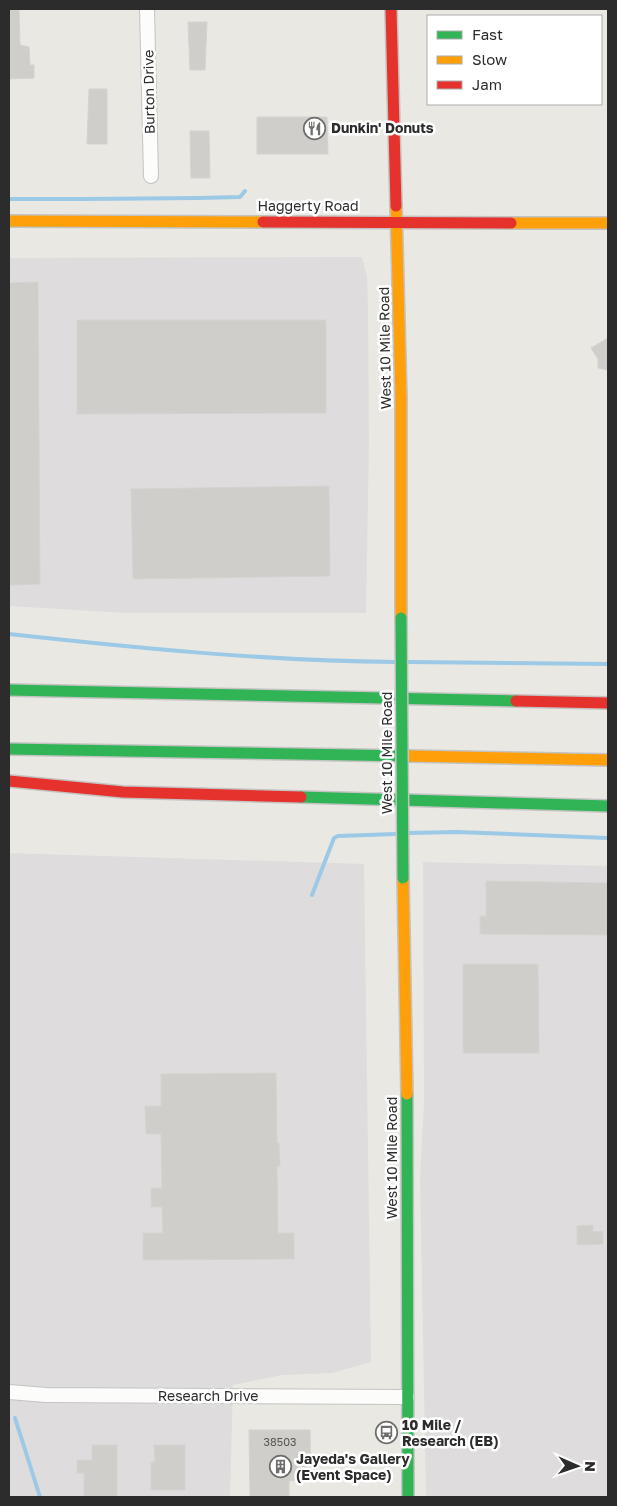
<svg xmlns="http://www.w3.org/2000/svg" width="617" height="1506" font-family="'Golos Text',sans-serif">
<rect width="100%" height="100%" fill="#eae8e3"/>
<!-- industrial -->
<path fill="#dfdcde" d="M362,257l5,20 1,29 1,136 -3,171h-239l-118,-7v-348z
M9,853l355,11 7,498 -39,11 -50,2 -49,10 -3,112h-221z
M423,862l185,4v631h-182l-6,-320 4,-72z"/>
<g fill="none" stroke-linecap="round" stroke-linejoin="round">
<!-- stream -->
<path stroke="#9cc9e6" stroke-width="4" d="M9,199c77,0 154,0 231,-2l5,-6
M9,634c128,14 257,27 387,28
M408,662l200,2
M408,833l49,-1 151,6
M312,895l22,-57 4,-2 58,-2
M15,1418l25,79"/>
</g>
<!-- building -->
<path fill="#cfceca" stroke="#d5d3cf" d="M9,9h10l1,36 9,2 1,18h4v13l-25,1z
M188,22h19l-2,48h-15z
M89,89h18v55h-20z
M257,117h70l1,37h-71z
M190,131h19l1,47h-19z
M38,282l2,302 -31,1v-302z
M77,320h249v93l-249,1z
M608,338v32l-10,-2v-9l-7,-11z
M329,486l1,90 -197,3 -2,-90z
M486,881l122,2v52l-128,-1v-18h6z
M463,964h75l1,89h-76z
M276,1073l1,70h2l1,23h-3l1,67h16v26l-151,1v-27h20l-1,-26h-11v-19h11l-1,-54h-15l-1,-28h16v-32z
M593,1225v7l10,-1v13l-26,1v-19z
M249,1430h61l1,49 -22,2v16h-39z
M92,1445h25v52h-33v-24h-7v-13h15z
M154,1445h31v45h-34v-28h4z"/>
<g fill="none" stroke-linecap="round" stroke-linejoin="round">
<defs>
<path id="street" d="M147,9l4,167
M9,1392l37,3 361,2"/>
<path id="fast" d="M9,690l507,11
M9,749l400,7
M301,797l307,9
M407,1094l1,403"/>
<path id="slow" d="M396,206l5,192v220
M9,221l254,1
M511,223h97
M409,756l199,4
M403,878l4,216"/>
<path id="jam" d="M391,9l5,197
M263,222l248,1
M516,701l92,2
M9,781l114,11 178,5"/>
</defs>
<!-- street casing -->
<use href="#street" stroke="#c4c3c3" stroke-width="16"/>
<!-- fast casing -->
<use href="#fast" stroke="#c4c3c3" stroke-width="14"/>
<!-- slow casing -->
<use href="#slow" stroke="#c4c3c3" stroke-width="14"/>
<!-- jam casing -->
<use href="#jam" stroke="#c4c3c3" stroke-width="14"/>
<!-- street -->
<use href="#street" stroke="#fcfcfb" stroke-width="14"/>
<!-- fast -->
<use href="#fast" stroke="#30b455" stroke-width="11"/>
<!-- slow -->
<use href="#slow" stroke="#ff9f0a" stroke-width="11"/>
<!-- jam -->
<use href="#jam" stroke="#e5322d" stroke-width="11"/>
<defs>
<path id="fast-bridge" d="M401,618l2,260"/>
</defs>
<!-- fast-bridge casing -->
<use href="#fast-bridge" stroke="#c4c3c3" stroke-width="14" stroke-linecap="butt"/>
<!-- fast-bridge -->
<use href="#fast-bridge" stroke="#30b455" stroke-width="11"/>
</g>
<!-- icons -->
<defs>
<symbol id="restaurant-ring" viewBox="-11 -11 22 22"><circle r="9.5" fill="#fff" stroke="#6e6e6c" stroke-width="1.5"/><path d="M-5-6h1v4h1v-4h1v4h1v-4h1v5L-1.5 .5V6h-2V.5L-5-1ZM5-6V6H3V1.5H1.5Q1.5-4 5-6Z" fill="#6e6e6c"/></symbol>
<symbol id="bus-ring" viewBox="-11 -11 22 22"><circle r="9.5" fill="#fff" stroke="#6e6e6c" stroke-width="1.5"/><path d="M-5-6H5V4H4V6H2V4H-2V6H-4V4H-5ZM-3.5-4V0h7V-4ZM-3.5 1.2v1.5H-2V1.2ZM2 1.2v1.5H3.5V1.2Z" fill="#6e6e6c"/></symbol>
<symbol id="building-ring" viewBox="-11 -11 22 22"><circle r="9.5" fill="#fff" stroke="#6e6e6c" stroke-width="1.5"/><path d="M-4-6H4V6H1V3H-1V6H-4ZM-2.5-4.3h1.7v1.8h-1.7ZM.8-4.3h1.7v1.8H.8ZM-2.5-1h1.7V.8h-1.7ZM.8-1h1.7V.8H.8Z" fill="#6e6e6c"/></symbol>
</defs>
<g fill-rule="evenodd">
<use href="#restaurant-ring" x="302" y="116" width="25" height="25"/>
<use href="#bus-ring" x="374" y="1420" width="25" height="25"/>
<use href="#building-ring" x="268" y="1454" width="25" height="25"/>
</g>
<g text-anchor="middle" stroke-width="5" stroke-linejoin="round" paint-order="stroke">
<!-- number labels -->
<g font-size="11" fill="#565655">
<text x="280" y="1446">38503</text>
</g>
<!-- street labels -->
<g font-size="14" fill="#2c2c2c" stroke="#fff">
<text transform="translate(149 92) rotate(-91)" y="5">Burton Drive</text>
<text x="308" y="211">Haggerty Road</text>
<text transform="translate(385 348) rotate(-91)" y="5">West 10 Mile Road</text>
<text transform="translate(387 753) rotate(-90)" y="5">West 10 Mile Road</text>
<text transform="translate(392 1158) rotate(-90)" y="5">West 10 Mile Road</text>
<text x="208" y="1401">Research Drive</text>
</g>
<!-- poi labels -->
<g font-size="14" font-weight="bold" fill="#2c2c2c" stroke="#fff" text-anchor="start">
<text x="331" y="133">Dunkin' Donuts</text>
<text x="402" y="1430">10 Mile /<tspan x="402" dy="16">Research (EB)</tspan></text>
<text x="296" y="1464">Jayeda's Gallery<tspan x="296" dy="16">(Event Space)</tspan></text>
</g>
</g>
<!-- border -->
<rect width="617" height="1506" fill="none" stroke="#2c2c2c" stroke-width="20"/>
<!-- legend -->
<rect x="427" y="15" width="175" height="90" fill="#ffffff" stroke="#ababab"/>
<rect x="437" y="31" width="25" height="8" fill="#30b455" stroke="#ababab"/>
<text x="472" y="40" font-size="15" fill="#2c2c2c">Fast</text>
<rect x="437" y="56" width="25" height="8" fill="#ff9f0a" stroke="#ababab"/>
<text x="472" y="65" font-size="15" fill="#2c2c2c">Slow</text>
<rect x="437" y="81" width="25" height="8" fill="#e5322d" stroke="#ababab"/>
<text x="472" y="90" font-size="15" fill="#2c2c2c">Jam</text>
<!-- north arrow -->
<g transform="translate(577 1466) rotate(92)" stroke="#ffffff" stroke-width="4" paint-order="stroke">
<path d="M0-4L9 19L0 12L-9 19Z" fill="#2c2c2c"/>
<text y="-8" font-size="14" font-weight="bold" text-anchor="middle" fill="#2c2c2c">N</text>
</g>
</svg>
